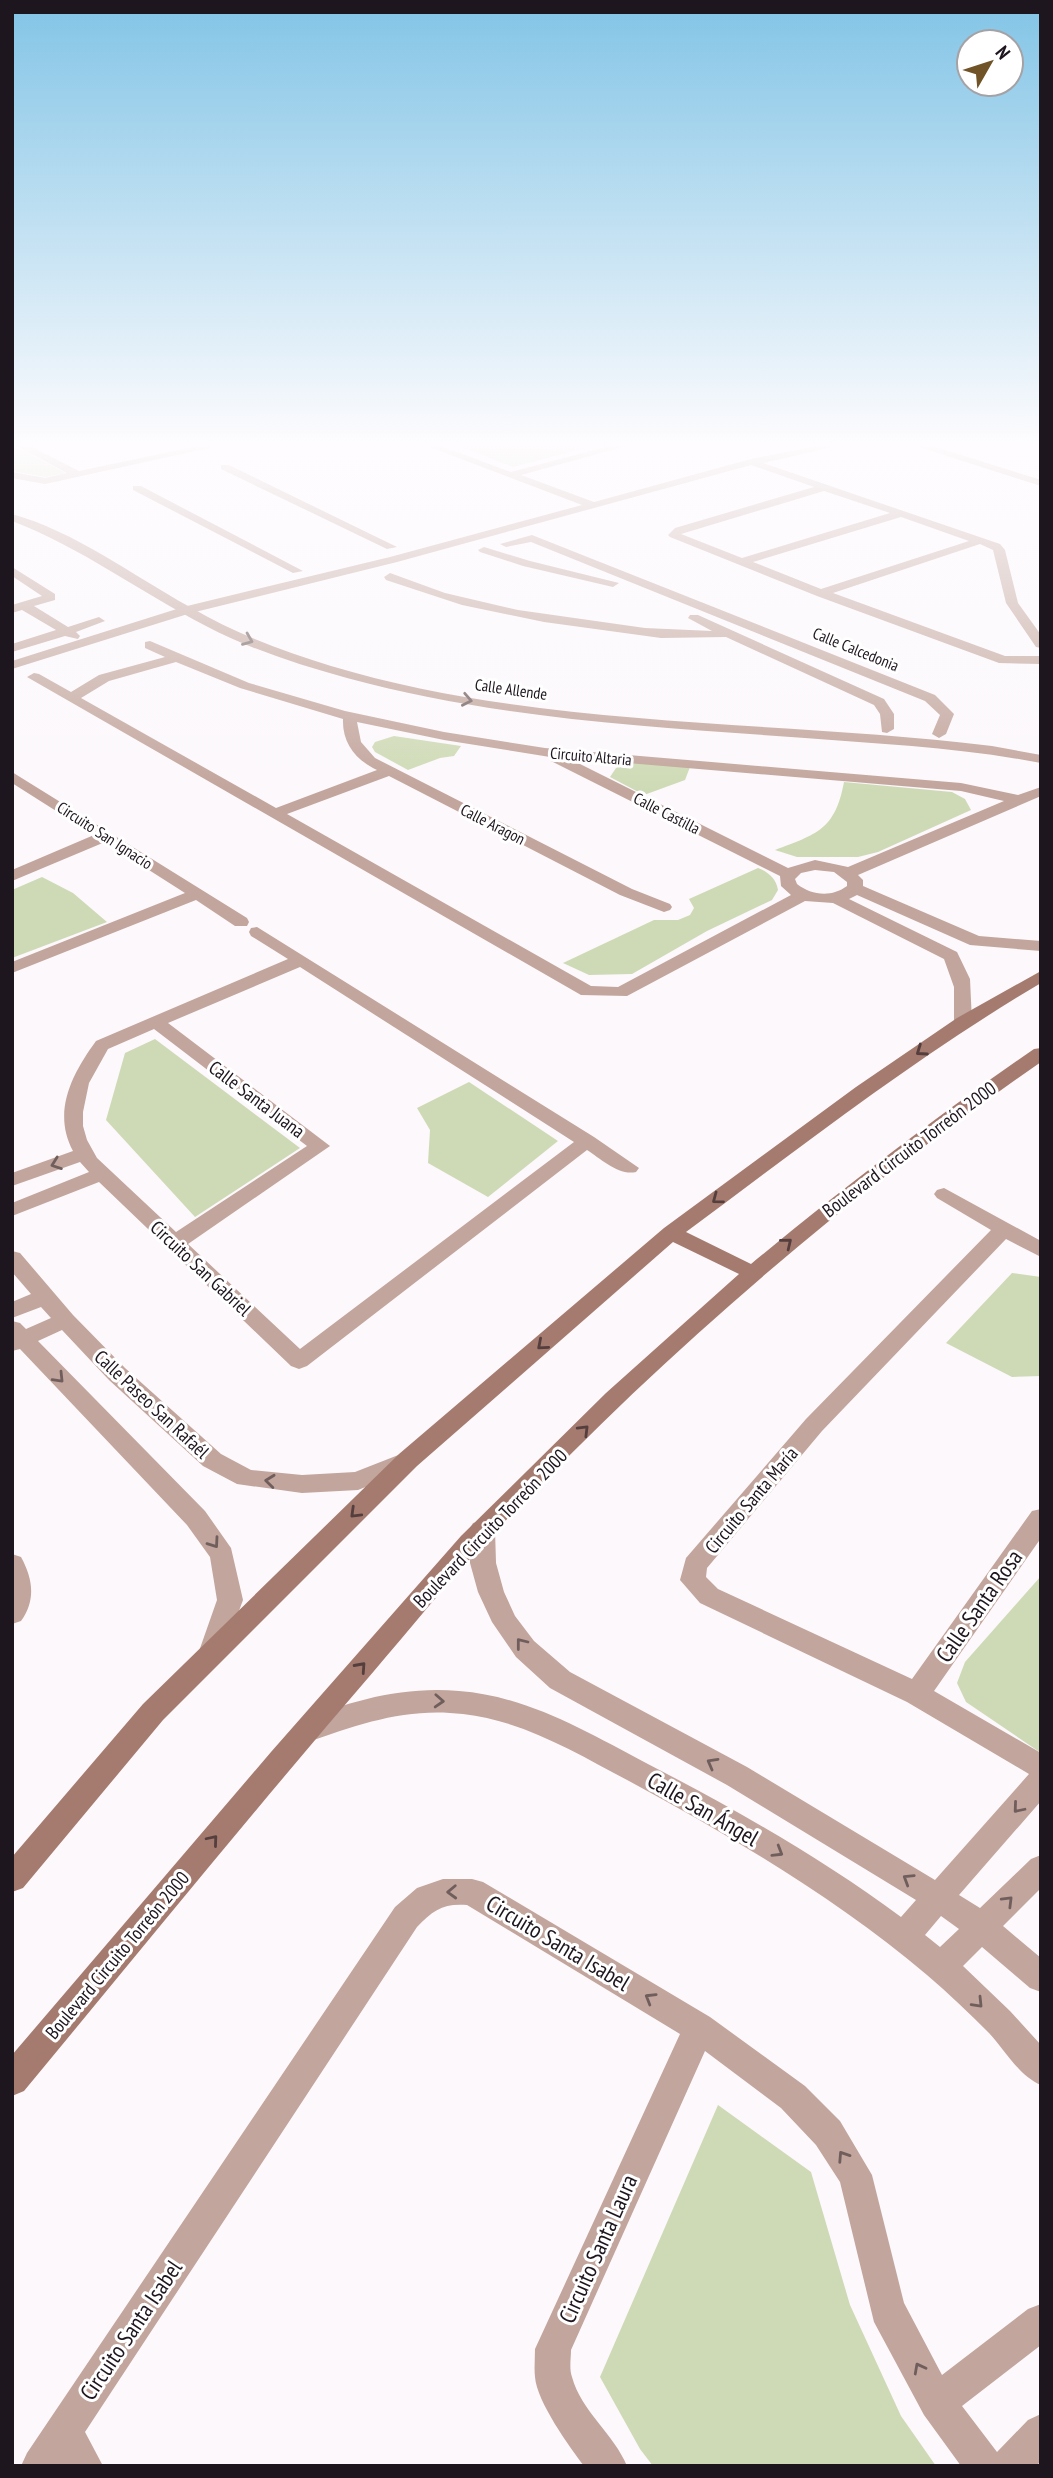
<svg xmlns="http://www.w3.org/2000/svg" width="1053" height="2478" font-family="'PT Sans Narrow',sans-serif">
<rect width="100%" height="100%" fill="#fcf8fc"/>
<!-- green -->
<path fill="#cedab5" d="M12,446h2l52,27 -21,4 -33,-6z
M459,446h121l6,2 -73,19z
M394,736l67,10 -7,10 -14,2 -32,12 -33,-18 -3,-5 3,-5z
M630,762l60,5 -5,13 -41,15 -34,-18 6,-9z
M844,782l108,10 13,7 6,11 -93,42 -20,5h-61l-22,-7c42,-16 60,-20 69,-68z
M758,868c10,4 18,10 20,22l-6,10 -65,31 -75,43 -43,1 -26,-12 91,-43h24l12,-5 4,-7 -5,-9z
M42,877l31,16 34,29 -95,36v-68z
M155,1039l145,109 -105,69 -89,-97 19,-67z
M469,1082l89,59 -70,56 -60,-34 2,-33 -13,-22z
M1012,1273l29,4v99l-29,1 -66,-34z
M1041,1576v177l-75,-51 -9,-19 8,-21z
M718,2105l93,67 39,133 51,111 35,50h-283l-13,-17 -40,-72z"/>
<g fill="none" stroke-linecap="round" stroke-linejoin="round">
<!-- minor -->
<path fill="#c2a59c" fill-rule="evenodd" d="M17,446h13l49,25 119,-25h20l-173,38 -33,-6v-6l33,6 22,-5z
M427,446h14l70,26 98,-26h17l-105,29 73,27 157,-43 66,-13h20l-74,17 237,81 5,6 13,53 23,32v13l-5,-1 -30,-44 -13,-53 -13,-6 -147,49 172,63h36v8l-42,-1 -182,-67 -147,-59 -2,-2 7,-7 139,-41 -63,-22 -354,97 -206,51 -179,56v-8l171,-54 207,-50 192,-52zM824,491l66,22 -148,45 -61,-24zM901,517l68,24 -148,48 -68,-27z
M916,446h16l109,34v6z
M221,465h8l168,82 -10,2 -166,-80z
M133,486h8l162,85 -10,2 -160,-83z
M532,535l403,160 19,19 -8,20 -7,4 -7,-4 8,-19 -15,-14 -394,-159 -25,5 -6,-3z
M484,547l46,14 89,22 -6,4 -90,-21 -43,-14 -2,-2z
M12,567l43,27v6l-21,6 34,21 31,-10 6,4 -29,11 4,4 -2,3 -13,-3 -53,16v-8l44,-14 -34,-20 -10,3v-8l30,-9 -30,-20z
M390,573l55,20 73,17 127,18 67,3 -24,-13 2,-3h8l186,84 10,15v15l-7,4 -5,-1 -2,-18 -6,-9 -148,-68 -65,1 -117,-16 -82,-17 -76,-25 -2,-3z
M150,641l99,42 96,28 99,21 101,16 416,35 57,12 23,-8v9l-183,79 5,5v6l116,50 62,5v10l-71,-6 -113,-50 -8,4 108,53 13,27 2,43 -3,4h-12l-3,-4v-35l-10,-28 -111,-56 -28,-2 -178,95 -46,-1 -554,-318 7,-4 5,1 32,18 28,-17 66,-18 -20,-9v-6zM176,662l64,26 103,31c-1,24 13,41 34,51l-101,38 -195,-110 28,-17zM357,722l87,18 106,17 1,4 229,115 1,10 10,9 -173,92 -27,-1 -304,-172 102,-38 231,119 44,17 6,-2 2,-3 -2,-3 -38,-15 -257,-131 -14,-16zM568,758l393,33 43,10 -156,66 -33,-7 -27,8zM815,870l19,2 13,10v4c-16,12 -36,9 -50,-2l-2,-5 6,-6z
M12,772l235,146 2,4 -2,4h-12l-39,-26 -184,73v-11l173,-69 -80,-51 -93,39v-11l82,-35 -82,-52z
M257,927l337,210 45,31 -3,4c-17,4 -35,-13 -49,-22l-280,216 -8,3 -8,-3 -192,-184 -87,34v-13l77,-31 -9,-10 -68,24v-13l61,-22c-21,-39 -1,-77 23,-110l192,-82 -37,-23 -2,-4 2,-4zM300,967l274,175 -274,207 -112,-105 142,-98 -162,-123zM154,1029l153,117 -131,86 -79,-74 -10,-18 -4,-14v-14l6,-29 19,-34z
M944,1188l97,53v16l-35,-18 -184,192 -115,137 -1,9 12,12 194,90 120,-168 9,-2v29l-107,153 107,62v48l-82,94 21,13 51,-49 10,-4v33l-38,38 38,32v34l-11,-4 -48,-41 -19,19 47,45 31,34v40c-22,-9 -36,-35 -52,-52 -20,-20 -41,-40 -62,-58 -91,-77 -193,-137 -298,-194 -53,-28 -105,-60 -166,-67 -56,-7 -104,10 -155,28l-10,-4 -4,-8 4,-8c52,-21 104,-36 161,-31 68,5 128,41 187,72 89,46 175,95 255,154l15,-17 -189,-115 -177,-97 -34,-31 -24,-35 -14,-30 -8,-29 -1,-33 4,-7 9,-2 9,2 4,7 1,33 8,29 11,24 19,25 36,31 177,95 188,113 94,-106 -122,-72 -207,-99 -20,-23 6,-22 120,-139 185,-189 -54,-32 -3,-4 3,-4zM941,1916l18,13 -19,18 -15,-12z
M12,1251l8,2 53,62 52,53 96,86 30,16 51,5 53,-3 51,-20 9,3 3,6 -3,6 -57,23 -56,3 -65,-9 -34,-18 -94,-86 -47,-50 -24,11 167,170 26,37 12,52 -23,62 -9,3 -9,-3 -4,-8 19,-54 -7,-43 -23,-32 -167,-176 -8,2v-30l8,2 6,6 25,-11 -10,-11 -29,11v-16l19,-8 -19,-22z
M12,1554l9,3c12,22 15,43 0,64l-9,3z
M443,1879h29l11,3 227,135 95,69 35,35 32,54 32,128 38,72 86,-66 13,-5v41l-79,61 35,46 31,-32 13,-6v47l-5,5h-75l-37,-51 -50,-93 -34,-140 -24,-37 -35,-37 -76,-57 -134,299c0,8 -2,19 1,27 9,34 42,57 55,89h-43c-15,-20 -47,-64 -49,-89 -1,-9 0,-19 0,-28l145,-315 -213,-129c-23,-2 -34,5 -50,22l-332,505 18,34h-82l6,-13 368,-546 22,-19z"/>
<!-- tertiary -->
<path fill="#c2a59c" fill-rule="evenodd" d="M12,514c64,18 120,61 178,93 44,26 92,44 141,59 214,64 441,53 661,80l49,9v8c-78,-15 -157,-19 -236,-25 -153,-11 -308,-19 -458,-60 -48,-13 -97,-29 -141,-52 -66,-34 -124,-78 -194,-105z"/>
<!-- secondary -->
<path fill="#a57b6f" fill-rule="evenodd" d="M1041,971v12c-125,74 -239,163 -355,249l65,32c92,-76 186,-148 283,-215l7,-1v14c-204,141 -393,305 -562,487 -36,39 -70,81 -105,122 -119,138 -234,280 -350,420l-12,5v-41l259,-303 190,-216 145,-143 133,-119 -66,-32 -256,224 -254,254 -140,168 -11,4v-35l131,-153 256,-250 265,-226 192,-141 101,-69z"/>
</g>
<!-- one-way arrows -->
<defs><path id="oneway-chevron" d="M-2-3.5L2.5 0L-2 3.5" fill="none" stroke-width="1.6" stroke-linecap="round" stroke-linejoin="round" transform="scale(1.75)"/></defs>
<g stroke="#705e5d">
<use href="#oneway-chevron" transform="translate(248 640) rotate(22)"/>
<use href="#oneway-chevron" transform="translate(467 700) rotate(11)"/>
<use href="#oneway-chevron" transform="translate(56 1164) rotate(160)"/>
<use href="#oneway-chevron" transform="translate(59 1378) rotate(46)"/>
<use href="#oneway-chevron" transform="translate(270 1481) rotate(-174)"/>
<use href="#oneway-chevron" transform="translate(214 1543) rotate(55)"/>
<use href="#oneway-chevron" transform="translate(521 1643) rotate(-128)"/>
<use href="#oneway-chevron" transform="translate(439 1701) rotate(3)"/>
<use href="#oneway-chevron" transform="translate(712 1763) rotate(-151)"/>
<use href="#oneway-chevron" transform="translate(1018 1808) rotate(130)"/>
<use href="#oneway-chevron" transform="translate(778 1852) rotate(31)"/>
<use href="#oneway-chevron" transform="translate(908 1879) rotate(-148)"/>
<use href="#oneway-chevron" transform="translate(452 1892) rotate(178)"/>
<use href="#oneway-chevron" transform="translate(1008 1901) rotate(-45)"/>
<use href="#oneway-chevron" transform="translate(650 1998) rotate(-149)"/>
<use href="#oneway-chevron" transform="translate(978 2003) rotate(46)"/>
<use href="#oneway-chevron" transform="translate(843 2156) rotate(-123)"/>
<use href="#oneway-chevron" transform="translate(919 2368) rotate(-118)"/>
</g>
<g stroke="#543e3e">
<use href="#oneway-chevron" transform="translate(921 1051) rotate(145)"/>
<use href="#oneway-chevron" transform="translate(717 1199) rotate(143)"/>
<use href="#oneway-chevron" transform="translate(787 1243) rotate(-39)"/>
<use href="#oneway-chevron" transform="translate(542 1345) rotate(139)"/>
<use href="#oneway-chevron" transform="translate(584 1430) rotate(-45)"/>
<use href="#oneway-chevron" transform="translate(355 1513) rotate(136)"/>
<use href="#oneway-chevron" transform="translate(361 1667) rotate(-48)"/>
<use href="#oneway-chevron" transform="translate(213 1840) rotate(-50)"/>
</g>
<!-- sky -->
<linearGradient id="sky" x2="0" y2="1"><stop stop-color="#82c4e6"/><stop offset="0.56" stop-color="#fefcfe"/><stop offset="1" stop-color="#fefcfe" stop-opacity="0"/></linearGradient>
<rect width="1053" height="793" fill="url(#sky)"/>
<g text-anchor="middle" stroke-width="6" stroke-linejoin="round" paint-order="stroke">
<!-- far-street labels -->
<g font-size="16" fill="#1e161e" stroke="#fff">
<text transform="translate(856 649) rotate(22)" y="6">Calle Calcedonia</text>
<text transform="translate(511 689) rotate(8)" y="6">Calle Allende</text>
<text transform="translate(591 756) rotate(5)" y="6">Circuito Altaria</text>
<text transform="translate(667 813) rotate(27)" y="6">Calle Castilla</text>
<text transform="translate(493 824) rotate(27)" y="6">Calle Aragon</text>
<text transform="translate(105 835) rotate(33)" y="6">Circuito San Ignacio</text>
</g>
<!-- street labels -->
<g font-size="19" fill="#1e161e" stroke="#fff">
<text transform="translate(257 1099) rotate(37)" y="7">Calle Santa Juana</text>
<text transform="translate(909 1149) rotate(-37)" y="7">Boulevard Circuito Torreón 2000</text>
<text transform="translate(201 1268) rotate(43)" y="7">Circuito San Gabriel</text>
<text transform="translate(152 1404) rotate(43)" y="7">Calle Paseo San Rafaél</text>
<text transform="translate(751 1500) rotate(-50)" y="7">Circuito Santa María</text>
<text transform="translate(490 1528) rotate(-46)" y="7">Boulevard Circuito Torreón 2000</text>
<text transform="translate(117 1955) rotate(-50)" y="7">Boulevard Circuito Torreón 2000</text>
</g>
<!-- near-street labels -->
<g font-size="23" fill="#1e161e" stroke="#fff">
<text transform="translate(979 1606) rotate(-55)" y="8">Calle Santa Rosa</text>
<text transform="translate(703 1809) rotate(30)" y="8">Calle San Ángel</text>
<text transform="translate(558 1943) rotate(31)" y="8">Circuito Santa Isabel</text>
<text transform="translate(598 2249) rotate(-66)" y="8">Circuito Santa Laura</text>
<text transform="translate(131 2330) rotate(-56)" y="8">Circuito Santa Isabel</text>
</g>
</g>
<!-- border -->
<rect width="1053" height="2478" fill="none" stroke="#1e161e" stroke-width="28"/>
<!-- north arrow -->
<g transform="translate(990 63) rotate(51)"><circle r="33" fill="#ffffff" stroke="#a5a2a5" stroke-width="2"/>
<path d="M0-5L12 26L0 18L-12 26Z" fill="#705326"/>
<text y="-10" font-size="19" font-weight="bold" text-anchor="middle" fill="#1e161e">N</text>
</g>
</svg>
